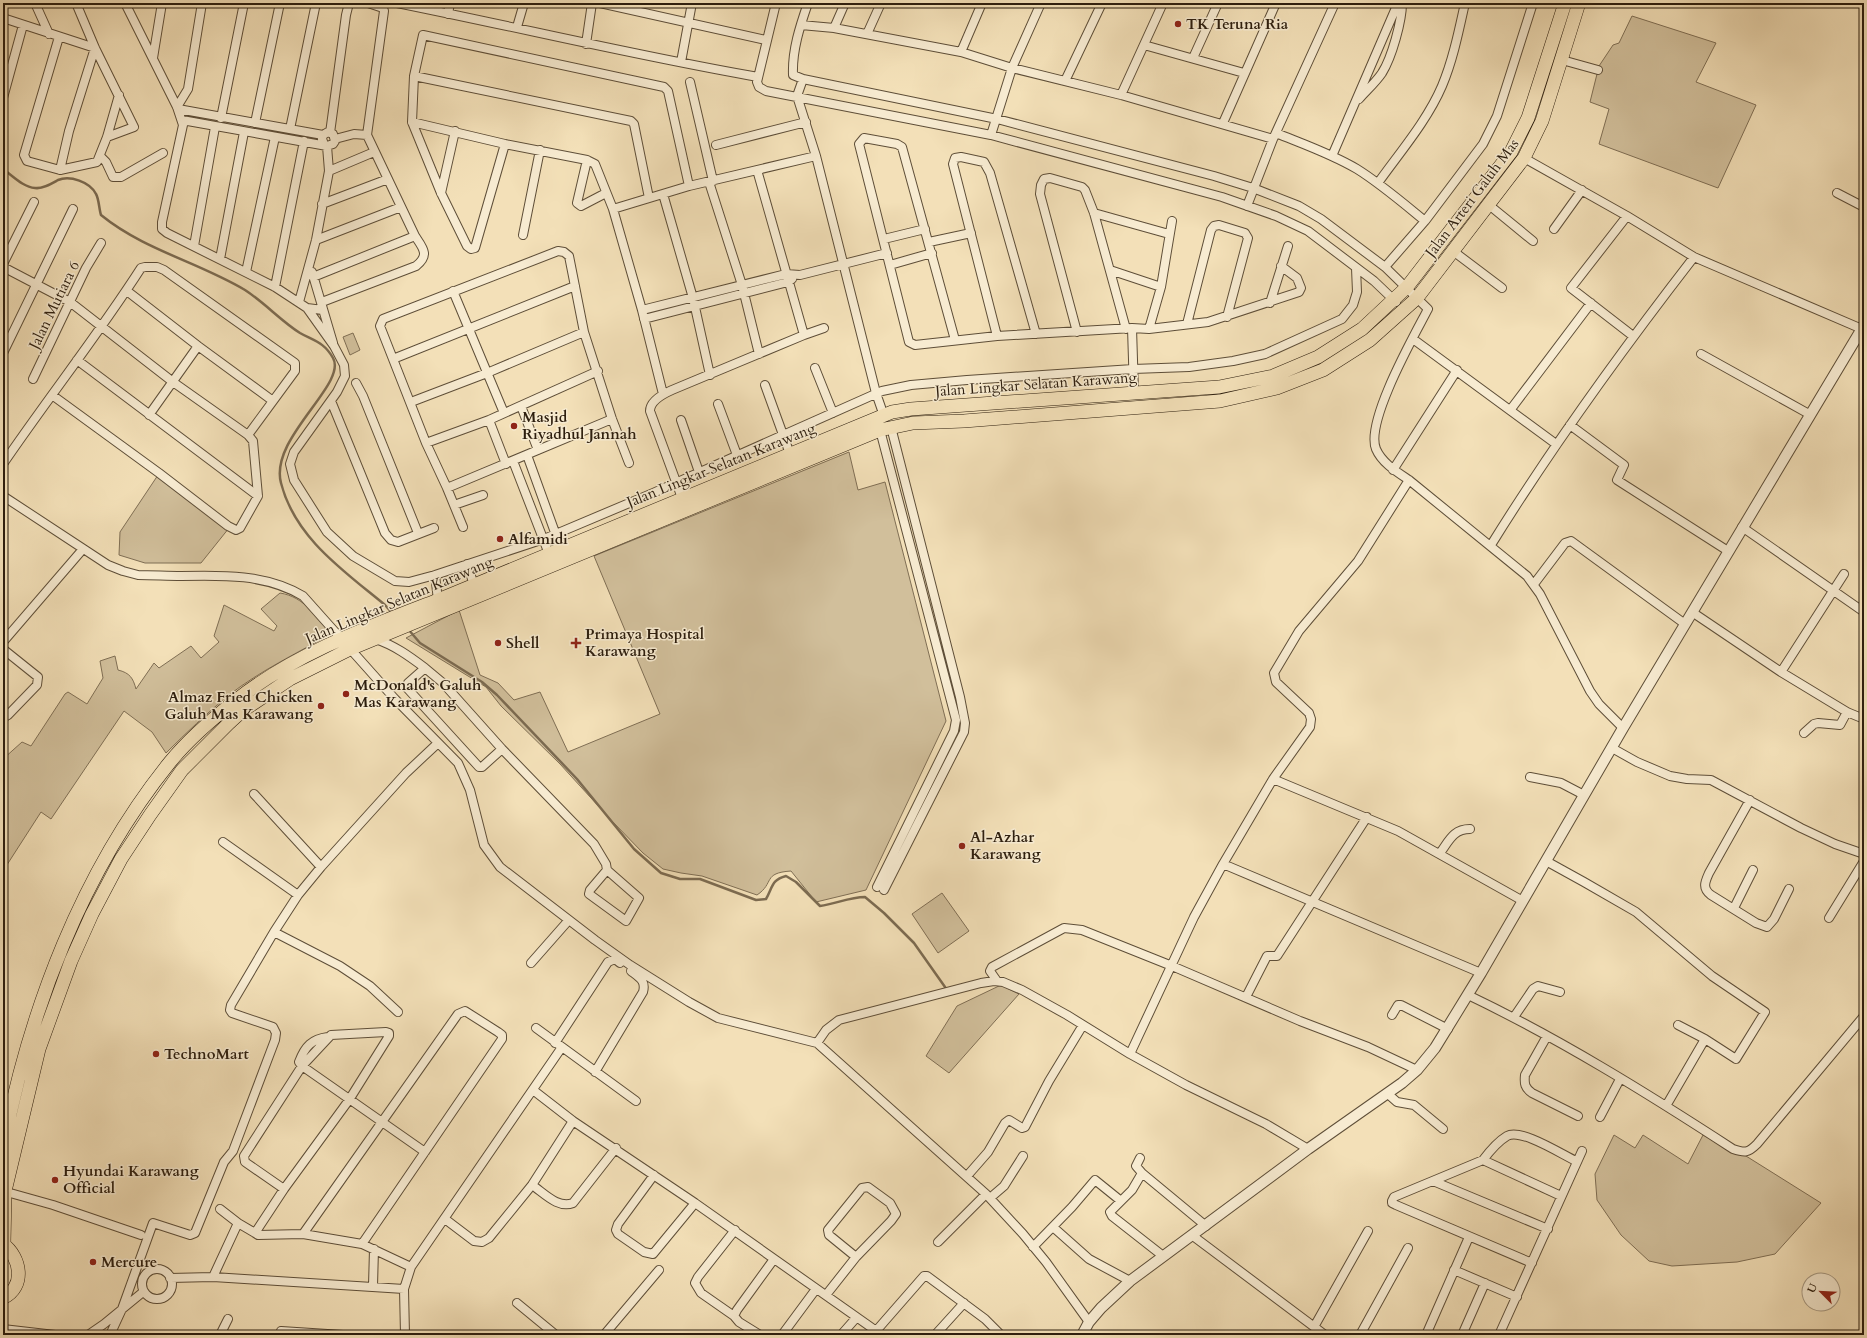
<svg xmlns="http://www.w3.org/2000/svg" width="1867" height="1338" font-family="Cardo,serif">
<rect width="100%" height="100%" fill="#f3e0b8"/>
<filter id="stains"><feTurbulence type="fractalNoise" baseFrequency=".005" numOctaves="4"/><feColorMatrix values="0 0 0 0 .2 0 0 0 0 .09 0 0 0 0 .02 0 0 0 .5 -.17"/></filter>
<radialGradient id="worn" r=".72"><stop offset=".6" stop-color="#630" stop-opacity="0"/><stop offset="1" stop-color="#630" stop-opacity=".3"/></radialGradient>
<!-- green -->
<path fill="#d1bf9b" stroke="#7f6e54" d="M1632,16l84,27 -20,39 60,23 -38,83 -119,-44 10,-35 -19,-7 9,-36 14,-21 6,-2z
M353,333l7,17 -10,5 -7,-18z
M849,452l9,38 27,-8 61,239 -80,169 -50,12 -25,-31c-29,2 -16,12 -34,24l-55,-19 -21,-3 -18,-4 -20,-16 -31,-32 -52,-57 -59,-58 -15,-19 -80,-49 53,-28 21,65 18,8 16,17 26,-8 28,60 92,-38 -66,-158z
M158,475l71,53 -28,35h-56l-26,-8 1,-23z
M280,593c25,4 36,24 51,41 -34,19 -71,37 -102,61 -22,18 -43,38 -63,58l-14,-21 -28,-21 -73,108 -10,-7 -38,59v-112l19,-17 9,4 34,-52 3,-2 19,12 16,-26 -3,-17 15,-5 3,14c12,3 15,8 18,19l18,-26 5,5 32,-22 10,12 18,-16 -5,-6 10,-31 50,26 3,-5 -16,-17z
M942,893l27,38 -31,22 -26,-39z
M1001,985l18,9 -70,79 -23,-17 31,-50z
M1614,1135l21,13 8,-13 45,29 15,-29 43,21 75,47 -46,51 -38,8 -65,4 -23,-5 -28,-26 -24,-35 -2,-26z"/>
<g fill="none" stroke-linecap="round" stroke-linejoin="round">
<!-- stream -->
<path stroke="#7c6b51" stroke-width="2.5" d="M3,169c10,7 20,18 32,19 8,1 16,-4 23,-8 12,-5 32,2 38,14 3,5 3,15 5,21 43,35 97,47 144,75 20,13 36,31 55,43 14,8 24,9 33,25 15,26 -64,80 -52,125 14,55 63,88 104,122l8,9
M408,629l12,14 62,39 15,13 80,84 57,70 27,24 19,6h20l56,21 10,-1c7,-12 5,-19 20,-23l10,6 24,24c16,-2 29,-9 45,-9l19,16 30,30 31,44"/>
<defs>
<path id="minor" d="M35,3l14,31
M76,3l19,45 39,79 -27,10
M125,3l52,104 6,18 -21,97v7l5,4 108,54 32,21 16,2
M397,3c120,24 240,53 361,74
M600,3l166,37
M776,3l-19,79 2,5 7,4 225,44 231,62 54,19 32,15 66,50 22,21
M808,3c-8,23 -16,47 -15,72l10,4 194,40 217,57 39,12 46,18 22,13 64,48 43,42c-14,27 -63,113 -52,140 6,14 21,23 33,31l118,96 13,18 50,97 9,13 24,24
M448,14l2,-11
M3,18l92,30 -26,83 -9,39
M801,25l33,3 127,24 51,16 109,27 152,44
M517,27l7,-24
M834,28l11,-25
M867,34l14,-31
M59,37l-35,118 3,6 33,9 37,-8 10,-25 12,-42
M586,44l6,-41
M1144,45l100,28
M961,52l21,-49
M153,58l9,-55
M1193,58l25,-55
M1562,60l36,10
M681,62l11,-59
M414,76l217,45 3,3 15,74
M803,79l-6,17 19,60 60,237 8,23
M1065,81l37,-78
M690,82l23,99
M1121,95l42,-92
M3,98l20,-73
M1359,99c8,-9 17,-17 23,-26 10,-16 20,-52 20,-70
M177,107l11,-18 14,-86
M178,109l145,26
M221,118l23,-115
M182,120l145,26 6,-2 2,-3 -2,-7 -5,-2 -5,3 -1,4 2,5
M412,122l93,22 82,16 8,4 18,45 29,101 21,84
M255,123l25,-120
M1223,123l53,-120
M290,129l26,-126
M330,133l16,-118 3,-12
M1276,133c27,11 56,21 81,36 24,15 46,34 68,52
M991,135l21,-67 29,-65
M335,139l19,-5 13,1
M505,144l-30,104 -4,1 -4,-3 -26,-53 -29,-71 2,-46 9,-41 241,52 4,4 21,95
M716,145l90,-23
M100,156l6,6 7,15h8l42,-24
M1332,156l66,-153
M1524,158l103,58 67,41 168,72
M587,160l-10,43 4,3 25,-13
M757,170l47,165
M329,171l45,-19
M709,182l33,103 17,69
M1378,183c22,-31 49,-62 64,-97 11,-26 17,-56 23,-83
M441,193l14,-62
M1837,193l27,14
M663,194l30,104 17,77
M322,204l66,-25
M1489,205l44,36
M1247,206l26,-67 62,-136
M613,209l76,-23 127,-30
M1094,213l75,21
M1627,216l-56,72 62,48
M1554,229l28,-39
M523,235l17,-85
M884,239l41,-10
M316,240l85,-33
M929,242l42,-9
M194,246l21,-119
M1453,251l49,37
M220,259l24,-127
M3,264l31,-62
M890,265l42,-12
M3,267l67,35 103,80 75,53 5,6 5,55 -18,32 -4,2 -8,-4 -69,-53 -107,-78
M1385,267l40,-46 58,-77 14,-28 36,-113
M1110,270l51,17
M246,272l29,-135
M312,272l21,71
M313,277l102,-41
M275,287l29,-146
M127,291l71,55 75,55
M453,291l51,122
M299,302l17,-62 13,-69 -2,-25
M322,302l94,-36c14,-11 7,-18 -1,-30l-48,-101 17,-124 -1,-3 -15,-5
M1270,303l18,-57
M307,308l27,38 10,19 1,11 -8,16 -43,60 -4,12 4,16 33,52 26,24 42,25 14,1 26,-7 109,-36 109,-46 229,-102 29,-6 56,-5 166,-11 56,-2 44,-6 32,-7 77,-35 11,-14 4,-13 -1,-24
M642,310l144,-36 14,1 87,-22
M644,319l144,-37 4,-3
M1187,324l24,-94 3,-4 5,-1 26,8 3,5 -21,79
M1132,328l2,64
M1149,329l12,-42 11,-66
M1077,332l-37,-138 1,-9 3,-6 6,-1 32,9 3,3 9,23 32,116
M997,336l-44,-172 2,-6 6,-1 23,5 6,11 46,161
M1413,339l143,105
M955,340l-53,-193 -5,-3 -33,-6 -5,6 50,198 6,3 82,-9 135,-8 17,1 59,-7 91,-30 2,-4 -4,-10 -16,-12
M3,353l70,-144
M1701,354l108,60
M393,359l182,-73
M77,360l181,136
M815,368l18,45
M33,379l53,-111 15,-25
M356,383l7,13 55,137
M765,385l25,69
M331,401l54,132 6,7 7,2 36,-14
M411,402l76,-29 97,-41
M718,404l19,51
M521,406l17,44
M1511,409l80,-106
M149,415l49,-69
M489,420l17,44
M681,420l18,52
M1570,425l54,40 -7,15 111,71
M426,443l63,-23 109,-49
M527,455l34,94
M513,461l36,93
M3,464c45,-66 95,-129 138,-196l4,-1h12l7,3 131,93v8l-47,64
M1393,470l64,-100
M447,488l165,-69
M3,496l105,69 15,6 15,4c15,0 29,1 43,1 42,-1 85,-2 122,20l91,102 64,65 12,27 14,55 16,22 95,73 35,25 59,37 29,16 99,25 169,151 37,40 23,28 43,60
M682,498l-32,-87c0,-10 13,-17 22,-21l132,-55 20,-7
M454,505l29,-10
M463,527l-16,-39 -21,-45 -46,-117 3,-7 175,-68 6,1 5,4 15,76 28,87 17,44
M1742,527l122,85
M1491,545c62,-100 131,-195 203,-288
M467,564l7,21
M435,575l3,25
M1534,584l31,-41 6,-2 114,83
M1692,612l89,60 66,40 17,7
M375,639c19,6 34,17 50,29l-17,15 -1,5 72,79h3l20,-18
M3,642l80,-93
M3,649l35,28 -1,8 -29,30 -5,3
M425,668l18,15 59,66 92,95 12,20 1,6 32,28 -13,23 -37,-27 1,-4 17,-20
M1781,672l63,-98
M1804,733l10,-9 4,-1 22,2 7,-13
M1612,748l25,14 33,14 17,3 24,1 90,48 34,16 29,10
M1530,777l31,6 23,12
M1273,779l125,52 125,70
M254,794l67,73
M1750,800l-41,73c-4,9 -7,15 2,22l45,28 11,4 7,-8 15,-30
M223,842l75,53
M1440,853c9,-12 13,-24 30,-24
M1546,861l38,21 52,30 76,64 53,36 -29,47 -31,-20 -39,67
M1223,864l258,109
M877,887l77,-156 2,-11 -76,-290
M884,890l80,-158 1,-9 -5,-26 -69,-270
M1734,908l19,-38
M1829,918l35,-57
M274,932l66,34 30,20 28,26
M531,963l37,-42
M997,981l-7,-10 2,-4 72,-39 18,2 90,36 128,55 68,26 49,23
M1468,995c92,44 179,98 265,154 12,4 15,4 24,-5l107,-128
M1246,997l21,-41h10l90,-139
M1392,1015l6,-10h3l47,24
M1514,1017l19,-28 5,-3 22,6
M1678,1025l27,14
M536,1028l100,73
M1547,1036l-22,39c-1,9 0,13 7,18l46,23
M328,1037c-16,2 -23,9 -29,25l3,4 123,86
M555,1043l53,-81 7,-3 5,4
M817,1043l9,-13 13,-10 142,-37 13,-2 9,1 19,8 45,25 63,39 56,31 80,39 42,25
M1130,1054l64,-137 29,-53 50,-85 37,-52 1,-8 -2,-6 -33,-31 -2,-9 25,-42 59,-70 51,-81
M595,1072l48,-80c3,-11 -3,-14 -12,-21
M533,1090l40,31 122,82 187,132
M1388,1094l9,8 17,3 29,24
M1600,1117l20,-38
M1140,1158l-4,8 6,7 -10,17 -22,22 2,4 51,40
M1483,1160c6,-8 14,-18 24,-24 14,-8 54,18 69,25
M1142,1173l64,53
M654,1175l-36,49 -2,6 2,4 26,18 9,2 42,-51
M967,1176l21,-24 17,-29 4,-3 13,8 3,-1 24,-46 34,-56
M1433,1181l115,48
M532,1185c12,8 26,24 41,18l43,-55
M284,1189l-39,-27 -1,-6 58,-90 29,-31 55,-3 3,1v3l-40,64 -65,89 -29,44 3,2 45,-1 59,10 49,23
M3,1191l50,14 88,30
M990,1198l14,-12 19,-30
M220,1209l18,14
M445,1219l29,22 8,1 7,-4 43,-53 41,-64
M1053,1227l36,32 41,22
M303,1234l155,-220 7,-3 33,21 4,3v4l-140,205
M1193,1236l132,99
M938,1242l48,-48
M1033,1247l39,-40 23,-27 26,21
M1532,1263l-136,-58 -4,-2v-2l2,-4 89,-37 78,36
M142 1284a15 15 0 1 1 30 0a15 15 0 1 1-30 0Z
M1454,1270l63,27
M213,1277l25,-54 17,10
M170,1278l43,-1 191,12 7,-22 151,-220
M373,1286l1,-37
M404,1289l1,46
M826,1295l30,-38 35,-36 5,-7 -6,-11 -22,-16 -6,1 -34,42 1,5 27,22
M517,1303l39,32
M734,1316l-33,-23 -6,-10 3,-6 37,-47
M1314,1327l54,-96
M3,1329l52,6
M281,1331l62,4
M876,1331l48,-55h3l58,43 16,16
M88,1335l16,-11 39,-32
M110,1335l12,-26 31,-86 37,12 5,-2 29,-71 9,-11 42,-111 1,-7 -3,-6 -41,-14 -2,-3 1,-5 43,-73 24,-37 23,-28 85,-94 32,-30
M220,1335l8,-16
M604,1335l55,-65
M760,1335l-21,-13 -5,-6 3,-6 37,-51
M782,1335l34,-46
M841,1335l15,-17
M935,1335l29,-32
M1360,1335l48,-87
M1426,1335l43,-98
M1462,1335l23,-52
M1499,1335l83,-184"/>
<path id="tertiary" d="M1082,1335l7,-13 12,-14 29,-27 178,-132 94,-66 15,-13 18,-22 46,-75 142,-245 241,-403"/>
<path id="primary" d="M3,1148c26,-137 79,-277 167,-386 18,-22 42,-43 65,-61 59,-47 133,-74 203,-101l454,-188 19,-3 308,-22 54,-11 45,-19 44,-28 45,-42 104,-135 17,-34 37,-115
M3,1244c18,13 23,43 0,54
M4,1244l1,-53 34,-142 32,-88 21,-47 29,-55 29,-44 32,-45 47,-47 13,-12 48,-32 60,-30 530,-219 33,-7 51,-2 256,-20 57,-13 46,-18 47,-30 47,-42 107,-140 18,-37 37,-118"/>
</defs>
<!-- minor casing -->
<use href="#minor" stroke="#5e4e38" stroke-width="10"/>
<!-- tertiary casing -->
<use href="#tertiary" stroke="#5e4e38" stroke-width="12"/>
<!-- primary casing -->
<use href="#primary" stroke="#2d1e0e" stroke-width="14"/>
<!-- minor -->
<use href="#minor" stroke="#f7ebd1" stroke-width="8"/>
<!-- tertiary -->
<use href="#tertiary" stroke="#f7ebd1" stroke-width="10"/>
<!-- primary -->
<use href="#primary" stroke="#f3e0b8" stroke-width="13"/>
</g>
<!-- markers -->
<g fill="#8f2418" stroke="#f7ebd1" stroke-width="1.5">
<circle cx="1178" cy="24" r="4"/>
<circle cx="514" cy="426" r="4"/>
<circle cx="500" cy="539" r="4"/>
<circle cx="498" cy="643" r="4"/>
<path d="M574 637h4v4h4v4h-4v4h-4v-4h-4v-4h4z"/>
<circle cx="346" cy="694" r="4"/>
<circle cx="321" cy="706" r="4"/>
<circle cx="962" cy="846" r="4"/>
<circle cx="156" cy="1054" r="4"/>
<circle cx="55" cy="1180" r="4"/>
<circle cx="93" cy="1262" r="4"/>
</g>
<g text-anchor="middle" stroke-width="3" stroke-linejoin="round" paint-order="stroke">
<!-- poi labels -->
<g font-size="15" font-weight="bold" fill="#2d1e0e" stroke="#f7ebd1" text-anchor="start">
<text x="1186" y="29">TK Teruna Ria</text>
<text x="522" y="422">Masjid<tspan x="522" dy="17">Riyadhul Jannah</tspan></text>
<text x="508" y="544">Alfamidi</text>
<text x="585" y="639">Primaya Hospital<tspan x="585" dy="17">Karawang</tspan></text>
<text x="506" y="648">Shell</text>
<text x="354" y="690">McDonald's Galuh<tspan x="354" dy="17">Mas Karawang</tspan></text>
<text x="313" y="702" text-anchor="end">Almaz Fried Chicken<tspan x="313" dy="17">Galuh Mas Karawang</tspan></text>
<text x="970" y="842">Al-Azhar<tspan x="970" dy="17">Karawang</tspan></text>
<text x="164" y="1059">TechnoMart</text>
<text x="63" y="1176">Hyundai Karawang<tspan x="63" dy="17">Official</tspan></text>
<text x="101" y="1267">Mercure</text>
</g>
<!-- street labels -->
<g font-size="15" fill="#2d1e0e" stroke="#f7ebd1">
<text transform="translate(1472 198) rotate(-53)" y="5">Jalan Arteri Galuh Mas</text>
<text transform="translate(54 305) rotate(-64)" y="5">Jalan Mutiara 6</text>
<text transform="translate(1036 384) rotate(-4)" y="5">Jalan Lingkar Selatan Karawang</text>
<text transform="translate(721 465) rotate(-22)" y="5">Jalan Lingkar Selatan Karawang</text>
<text transform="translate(399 600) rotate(-23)" y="5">Jalan Lingkar Selatan Karawang</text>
</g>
</g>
<!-- margin -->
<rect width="1867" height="1338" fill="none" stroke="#f3e0b8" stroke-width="16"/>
<rect x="4" y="4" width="1859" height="1330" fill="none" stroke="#2d1e0e" stroke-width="2"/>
<rect x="8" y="8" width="1851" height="1322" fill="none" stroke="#2d1e0e"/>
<!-- north arrow -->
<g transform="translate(1821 1292) rotate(294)"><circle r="19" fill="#f7ebd1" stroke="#a69983"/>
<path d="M0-3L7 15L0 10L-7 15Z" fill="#8f2418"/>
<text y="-6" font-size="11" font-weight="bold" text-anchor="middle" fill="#2d1e0e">U</text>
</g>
<rect width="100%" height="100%" filter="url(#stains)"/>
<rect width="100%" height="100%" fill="url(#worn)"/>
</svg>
